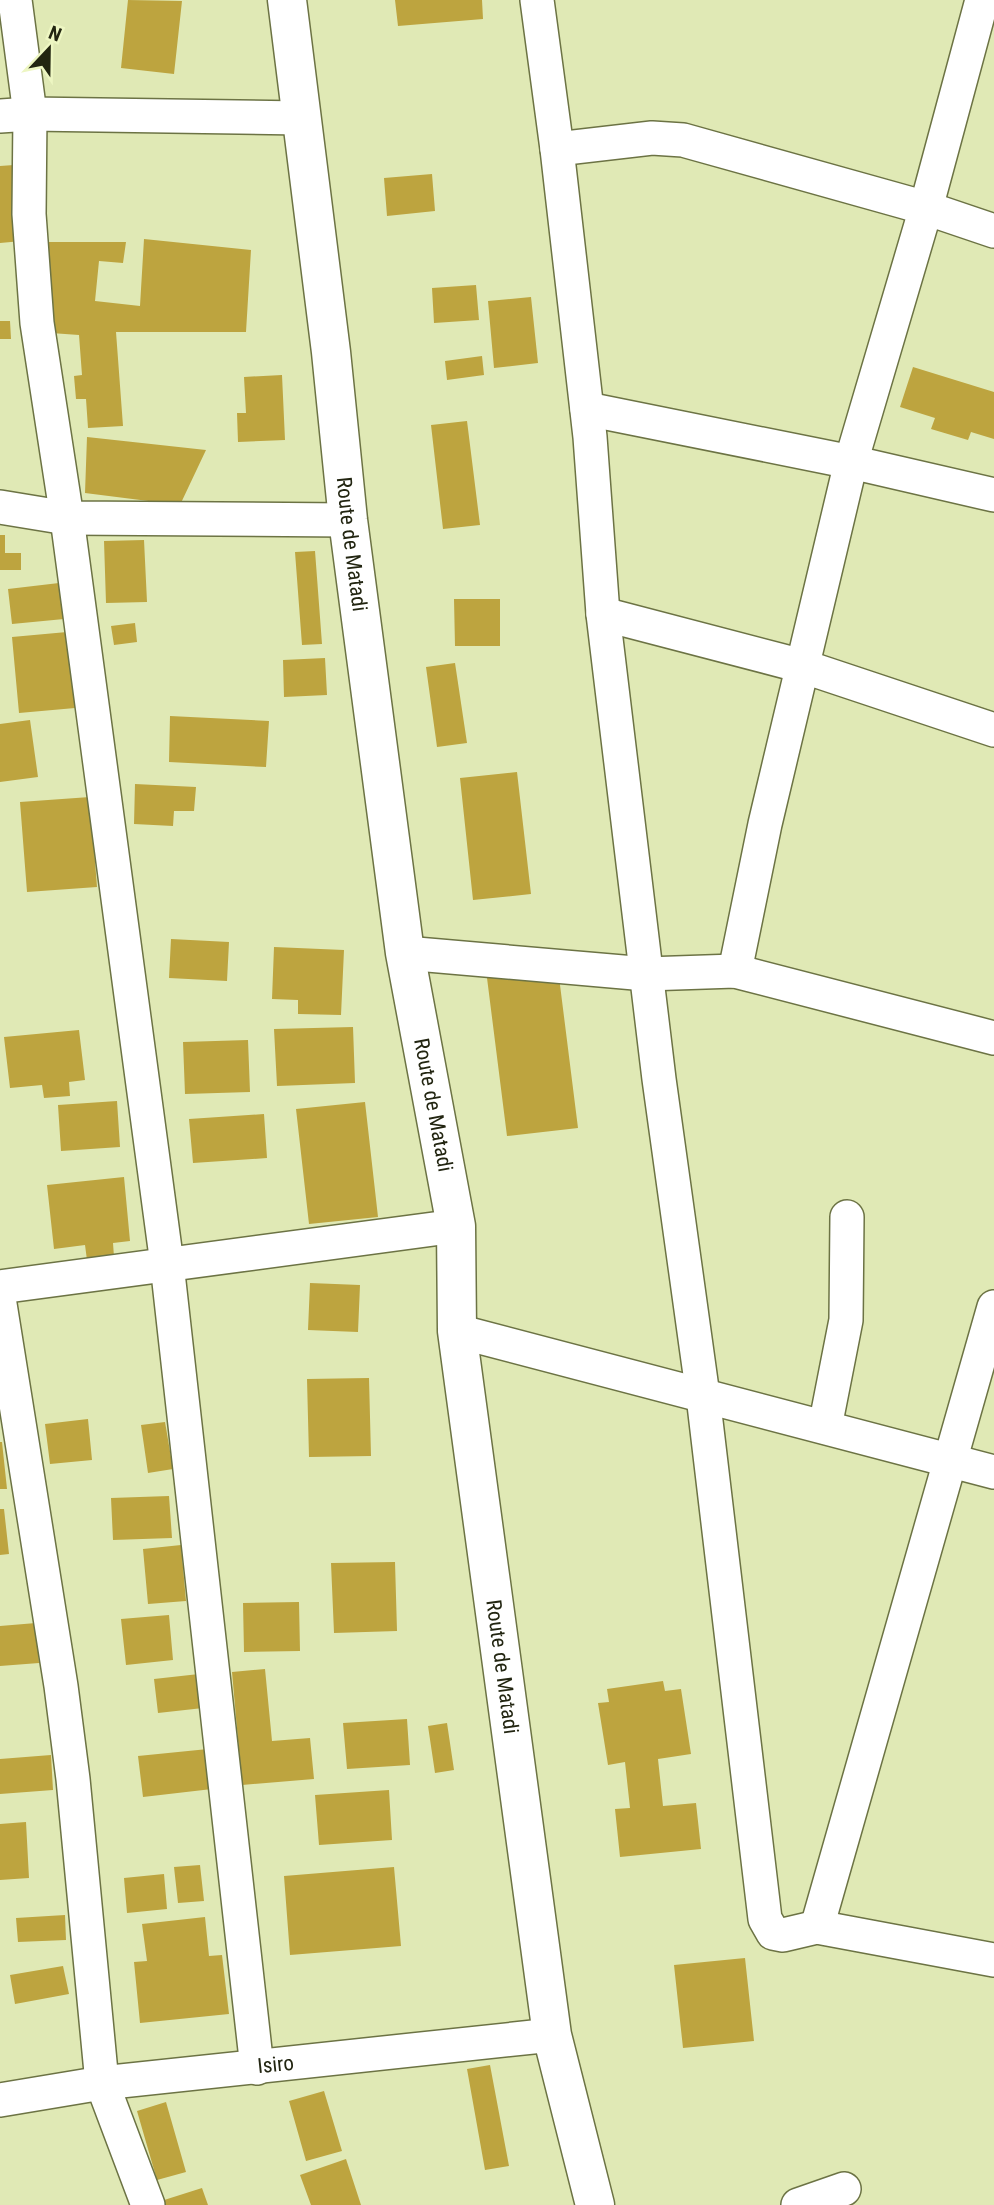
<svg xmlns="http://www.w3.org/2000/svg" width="994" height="2205" font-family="'Roboto Condensed',sans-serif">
<rect width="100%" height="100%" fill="#e0e9b5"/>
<!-- building -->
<path fill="#bda43f" d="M128,0l54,1 -8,73 -53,-6z
M395,0h87l1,19 -85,7z
M14,165l8,76 -22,2v-77z
M432,174l3,37 -48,5 -3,-38z
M144,239l107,11 -5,82h-130l7,94 -35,2 -2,-29h-10l-2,-23 8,-1 -3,-40 -28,-2 -11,-91h86l-3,21 -24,-2 -4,40 45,5z
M476,285l3,35 -45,3 -2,-35z
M531,297l7,66 -44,5 -6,-67z
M0,321h10l1,18h-11z
M482,356l2,19 -37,5 -2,-19z
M913,367l81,25v47l-23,-7 -3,8 -37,-11 4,-11 -35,-11z
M282,375l3,65 -47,2 -1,-29h9l-2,-36z
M467,421l13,104 -37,4 -12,-104z
M87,437l119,13 -26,55 -95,-12z
M0,535h5v18h16v17h-21z
M144,540l3,62 -41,1 -2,-62z
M315,551l7,93 -20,1 -7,-93z
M59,583l5,36 -52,5 -4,-35z
M454,599h46v47h-45z
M135,623l2,19 -23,3 -3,-19z
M67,632l8,76 -56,5 -7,-76z
M325,658l2,37 -43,2 -1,-37z
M455,663l12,80 -30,4 -11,-80z
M170,716l99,5 -3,46 -97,-5z
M30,720l8,57 -38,5v-58z
M517,772l14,122 -58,6 -13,-122z
M135,784l61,3 -2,24h-20l-1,15 -39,-2z
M90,797l7,90 -70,5 -7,-90z
M171,939l58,3 -2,39 -58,-3z
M274,947l70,3 -3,65 -43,-1v-14l-26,-1z
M557,961l21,167 -71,8 -21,-166z
M353,1027l2,56 -78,3 -3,-57z
M79,1030l6,50 -16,2 1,14 -26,2 -2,-13 -32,3 -6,-51z
M248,1040l2,52 -65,2 -2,-52z
M117,1101l3,46 -59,4 -3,-46z
M365,1102l13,115 -69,7 -13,-115z
M264,1114l3,44 -74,5 -4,-44z
M124,1177l6,64 -17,2 1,14 -27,3 -2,-15 -31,4 -7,-64z
M310,1283l50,2 -2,47 -50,-2z
M369,1378l2,78 -62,1 -2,-78z
M88,1419l4,41 -42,4 -5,-40z
M165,1422l8,47 -25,4 -7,-48z
M0,1442h2l5,47h-7z
M169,1496l3,42 -59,2 -2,-42z
M0,1509h4l5,45 -9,1z
M181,1545l5,56 -38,3 -5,-55z
M395,1562l2,69 -63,2 -3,-70z
M299,1602l1,49 -56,1 -1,-49z
M169,1615l4,45 -47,5 -5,-46z
M36,1623l3,40 -39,3v-40z
M265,1669l7,72 38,-3 4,41 -72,6 -10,-113z
M199,1674l4,34 -45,5 -4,-34z
M663,1681l2,10 16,-2 10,65 -33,5 5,47 33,-3 5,46 -81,8 -5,-48 15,-1 -5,-46 -17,3 -10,-62 11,-1 -2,-13z
M407,1719l3,46 -63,4 -4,-46z
M447,1723l7,47 -19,3 -7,-47z
M208,1749l4,40 -69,8 -5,-41z
M51,1755l2,35 -53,4v-35z
M389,1790l3,50 -73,5 -4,-50z
M26,1822l3,56 -29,2v-56z
M200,1865l4,36 -26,2 -4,-36z
M394,1867l7,79 -111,9 -6,-79z
M164,1874l3,35 -40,4 -3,-35z
M65,1915l1,25 -48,2 -2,-24z
M205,1917l4,39 13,-1 7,59 -89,9 -6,-61 13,-1 -5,-37z
M745,1958l9,83 -71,7 -9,-83z
M63,1966l6,28 -54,10 -5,-29z
M490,2065l19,101 -24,4 -18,-101z
M324,2091l18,60 -36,10 -17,-60z
M166,2102l20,70 -29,8 -20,-69z
M346,2159l15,46h-50l-11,-30z
M202,2188l6,17h-45l-2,-4z"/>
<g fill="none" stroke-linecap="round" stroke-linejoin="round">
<defs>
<g id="street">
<path d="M15,0l15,114 -1,100 8,109 30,195 100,746 90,804"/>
<path d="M537,0l20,149 33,288 13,177 56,465 44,317 62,523 8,14 10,2 34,-8 177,33"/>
<path d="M0,116l30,-2 272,4"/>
<path d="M557,149l95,-11 31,2 243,68 68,23"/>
<path d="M587,409l264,53 143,33"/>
<path d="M0,507l67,11 281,2"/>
<path d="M603,614l199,52 192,64"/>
<path d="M405,953l241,21 89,-3 259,67"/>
<path d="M735,971l30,-147 86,-362 75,-254 56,-208"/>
<path d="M0,1287l456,-61"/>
<path d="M0,1304l61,382 12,93 29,304 46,122"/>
<path d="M457,1331l537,141"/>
<path d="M825,1427l21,-107 1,-103"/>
<path d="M817,1927l177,-620"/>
<path id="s1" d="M0,2100l102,-17 450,-48"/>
<path d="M798,2205l46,-16"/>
</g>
<g id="primary">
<path id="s2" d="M287,0l44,352 17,168 57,433 51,273 1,105 95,704 43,170"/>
</g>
</defs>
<!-- street casing -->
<use href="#street" stroke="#6c7344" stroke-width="36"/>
<!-- primary casing -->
<use href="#primary" stroke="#6c7344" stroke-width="41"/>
<!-- street -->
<use href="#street" stroke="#fff" stroke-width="33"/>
<!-- primary -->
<use href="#primary" stroke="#fff" stroke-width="38"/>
</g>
<g text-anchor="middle" stroke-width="7" stroke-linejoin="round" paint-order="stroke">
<!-- street labels -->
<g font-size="21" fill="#222511" stroke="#edf6c2">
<text dy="7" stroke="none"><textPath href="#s2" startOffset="548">Route de Matadi</textPath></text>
<text dy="7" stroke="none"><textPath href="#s2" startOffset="1115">Route de Matadi</textPath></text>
<text dy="7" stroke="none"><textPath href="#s2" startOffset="1682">Route de Matadi</textPath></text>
<text dy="7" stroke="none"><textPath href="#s1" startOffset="278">Isiro</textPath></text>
</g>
</g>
<!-- north arrow -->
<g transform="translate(49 49) rotate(22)" stroke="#edf6c2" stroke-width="5" paint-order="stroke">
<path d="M0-5L12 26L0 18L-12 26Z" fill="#222511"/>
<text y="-10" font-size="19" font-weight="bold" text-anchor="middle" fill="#222511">N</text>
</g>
</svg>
